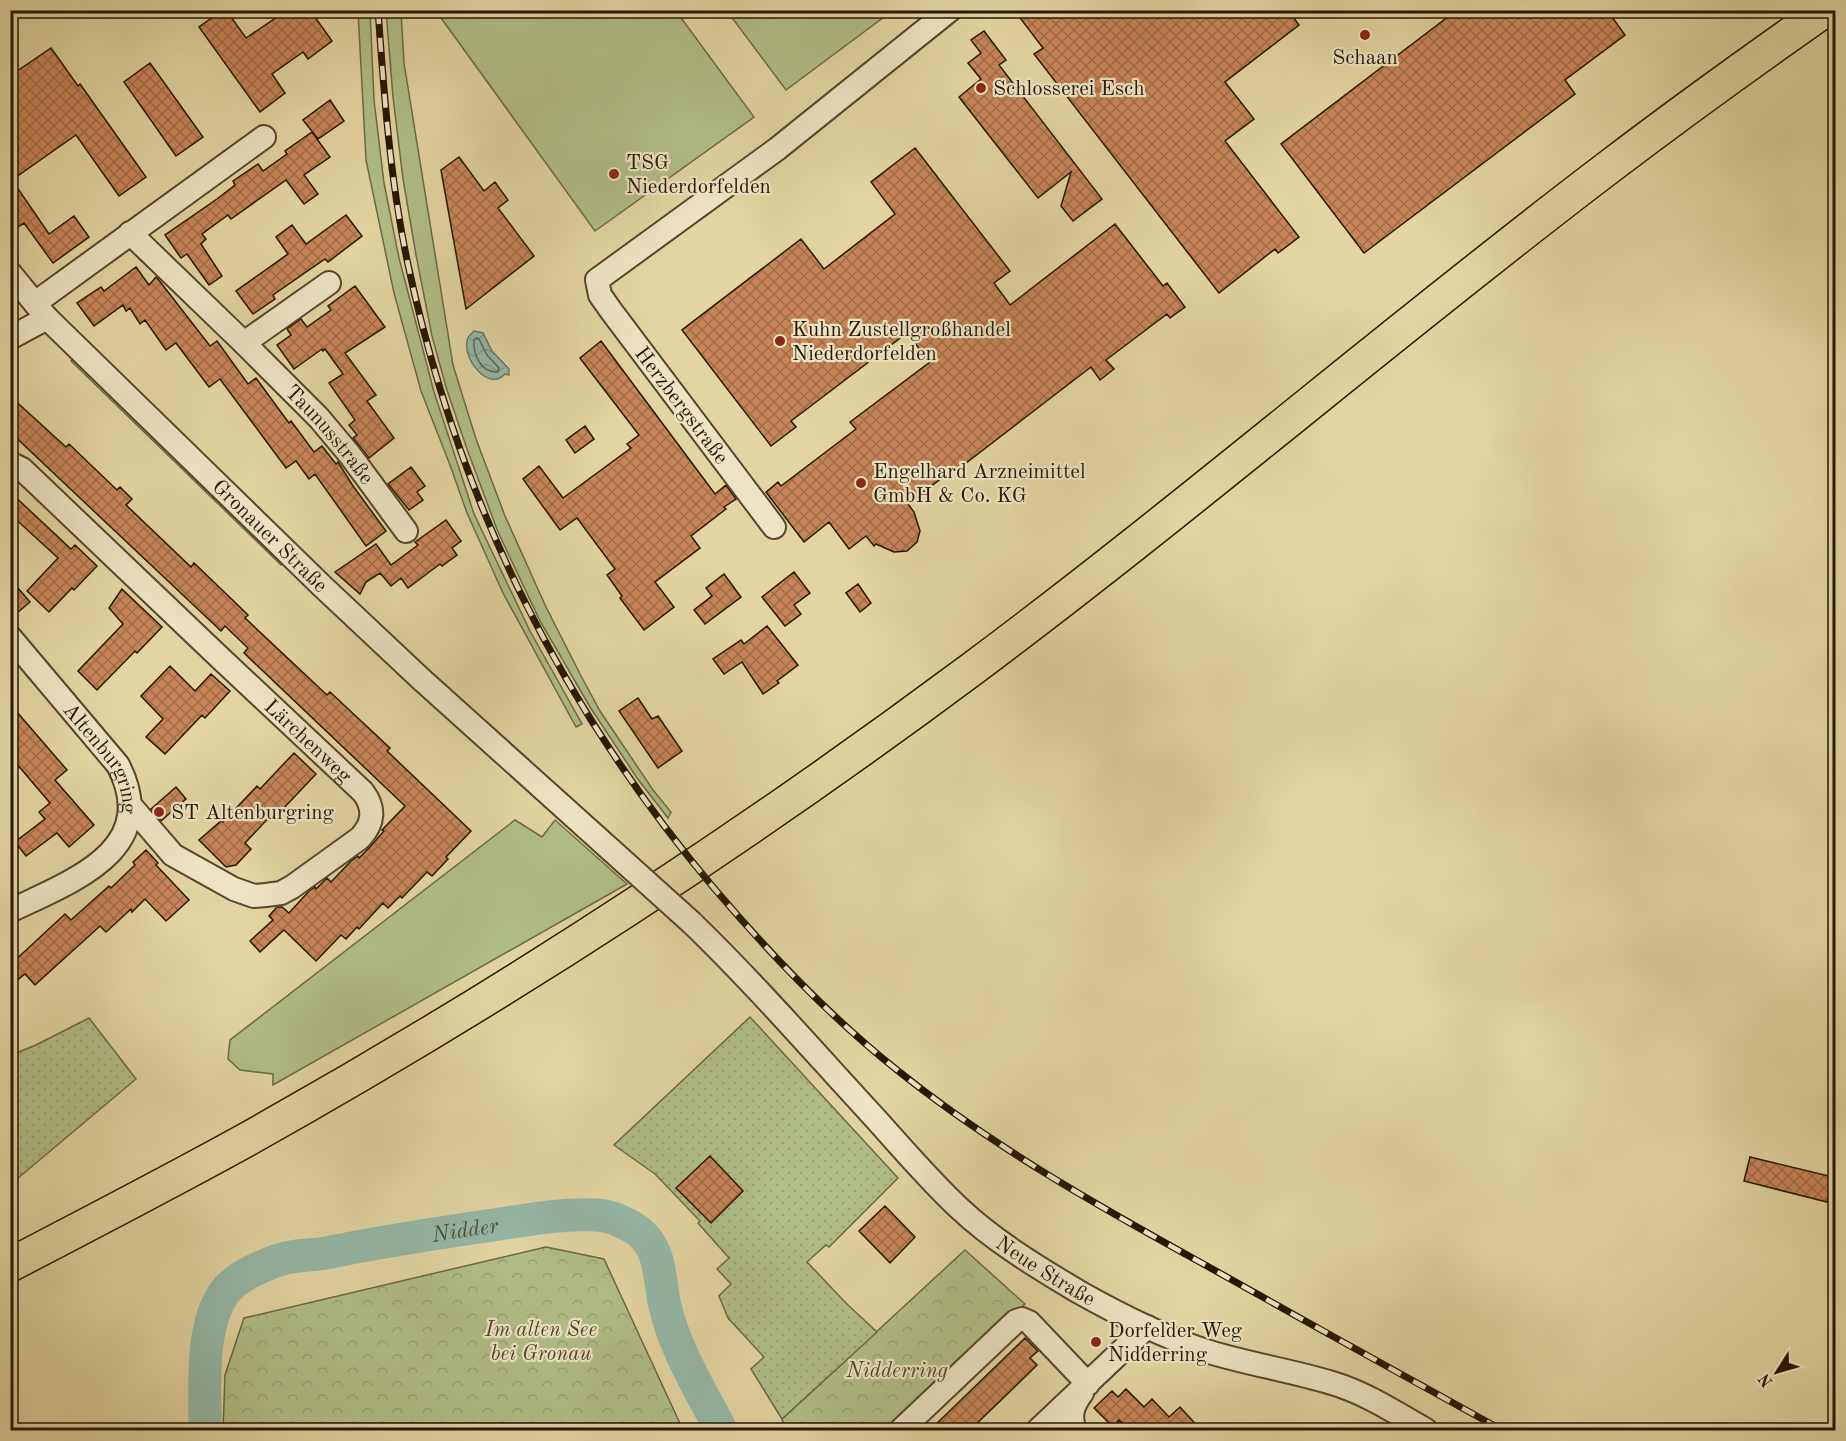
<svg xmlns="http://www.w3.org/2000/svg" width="1846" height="1441" font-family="'Old Standard TT',serif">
<defs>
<pattern id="forest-crowns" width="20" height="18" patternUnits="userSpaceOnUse" patternTransform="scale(1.5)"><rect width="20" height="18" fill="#b1be88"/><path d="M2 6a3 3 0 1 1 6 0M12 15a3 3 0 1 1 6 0" fill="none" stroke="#98a374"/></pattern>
<pattern id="garden-dots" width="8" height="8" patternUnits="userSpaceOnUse" patternTransform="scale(1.5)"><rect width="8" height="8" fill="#b1be88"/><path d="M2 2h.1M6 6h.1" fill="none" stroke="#98a374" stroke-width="1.8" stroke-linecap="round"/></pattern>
<pattern id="water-waves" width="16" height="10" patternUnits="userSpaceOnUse" patternTransform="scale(1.5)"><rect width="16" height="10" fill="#95b8a8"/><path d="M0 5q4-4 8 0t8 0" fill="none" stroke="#809d8f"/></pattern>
<pattern id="building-cross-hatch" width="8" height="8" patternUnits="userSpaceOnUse" patternTransform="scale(1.5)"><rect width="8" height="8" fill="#c78558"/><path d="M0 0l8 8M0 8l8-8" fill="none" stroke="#a16c47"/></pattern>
</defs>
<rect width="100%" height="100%" fill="#e3d5a3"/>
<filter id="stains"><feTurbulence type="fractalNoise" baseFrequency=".00333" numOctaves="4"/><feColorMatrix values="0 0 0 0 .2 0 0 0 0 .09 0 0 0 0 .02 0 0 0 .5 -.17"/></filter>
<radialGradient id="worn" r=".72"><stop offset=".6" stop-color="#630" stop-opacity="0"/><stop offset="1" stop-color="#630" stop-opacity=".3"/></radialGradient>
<!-- grass -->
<path fill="#b1be88" stroke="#6a6a46" stroke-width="1.5" d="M358,11h12l4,89 10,83 15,75 35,134 40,122 56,117 52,93 -6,3 -73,-134 -36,-80 -17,-48 -29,-74 -27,-98 -28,-133z
M386,11h15l3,52 49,302 23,74 29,77 41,91 34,67 20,37 53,79 18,22 -3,6 -31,-40 -47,-71 -50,-86 -42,-89 -31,-83 -21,-62 -14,-51 -16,-81 -13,-76 -10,-82z
M436,11h240l78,106 -159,114z
M727,11h165l-106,79z
M75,355l208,205 -2,5 -210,-204z
M515,820l27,17 13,-17 72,64 -354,201v-11l-33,-4 -12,-11 2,-19z"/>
<!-- forest -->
<path fill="url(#forest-crowns)" stroke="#6a6a46" stroke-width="1.5" d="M546,1247l58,12 79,171h-460l2,-55 19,-57z
M965,1250l60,54 -131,126h-109l-3,-11z"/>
<!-- garden -->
<path fill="url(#garden-dots)" stroke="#6a6a46" stroke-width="1.5" d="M750,1017l148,161 -69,69 -3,-2 -19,17 40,42 30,28 -95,87 -31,-50 13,-12 -36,-39 -9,-22 12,-12 -14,-15 12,-11 -31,-35 2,-2 -45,-47 -41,-29z
M89,1018l47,61 -125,105v-129l25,-10z"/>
<!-- water -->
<path fill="url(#water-waves)" stroke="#687766" stroke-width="1.5" d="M474,331l9,2 9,18 17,18v6l-4,-1c-17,19 -45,-18 -37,-36 0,-1 6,-7 6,-7z"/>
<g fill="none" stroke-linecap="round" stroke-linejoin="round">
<!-- shore -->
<path stroke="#5c6756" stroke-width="1.5" d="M476,338l3,1 8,16 12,13 -1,4c-17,1 -25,-17 -24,-32z"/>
<!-- river -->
<path stroke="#95b8a8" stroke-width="33" id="s1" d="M205,1430c0,-40 -5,-103 19,-137 11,-16 39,-28 58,-34 15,-5 33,-3 49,-7 54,-11 107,-19 162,-27 34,-5 68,-12 104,-10 14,1 30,8 41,16 24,18 21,49 27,75 10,44 36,85 56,124"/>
</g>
<!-- building -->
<path fill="url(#building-cross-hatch)" stroke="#241603" stroke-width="1.5" d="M223,10h3l20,28 31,-21 -5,-7h38l22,31 -24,18 -5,-7 -31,22 13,19 -25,19 -61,-85z
M1014,10h274l11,15 -74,57 29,37 -29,22 74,96 -21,16 -3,-4 -56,44 -185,-239 9,-6z
M1457,10h150l18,25 -60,45 10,14 -211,159 -83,-109z
M984,31l22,29 -7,5 103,134 -29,22 -12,-15 10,-34 -33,26 -79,-101 22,-18 -13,-16 13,-10 -10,-13z
M51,48l27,38 2,-2 66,93 -27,19 -43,-61 -64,45 37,54 25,-18 15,21 -36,26 -29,-40 -14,9v-156z
M150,63l53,74 -27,19 -52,-74z
M330,100l14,21 -26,18 -15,-19z
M312,132l18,25 -26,18 14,19 -14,10 -18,-24 -55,39 -3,-4 -26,19 4,5 -5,5 21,32 -13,9 -22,-31 -6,4 -16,-23 52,-36 18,-14 -2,-4 25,-17 5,7 24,-17 -2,-3z
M915,148l95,123 -16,12 16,22 105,-81 48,62 4,-3 18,24 -15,11 -3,-4 -61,46 8,9 -14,11 -9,-13 -134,103 -2,-2 -47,36 6,8 6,19 -3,11 -10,9 -13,1 -18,-8 -2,2 -8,-10 -17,13 -20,-27 -25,20 -38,-50 12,-10 3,4 75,-57 -6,-7 80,-60 -23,-29 -116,88 5,6 -25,19 -89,-116 119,-91 23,30 71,-55 -24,-32z
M459,157l25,34 11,-9 13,18 -10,8 36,48 -68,53 -25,-139z
M346,215l16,21 -34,26 -3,-3 -52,36 2,4 -22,15 -17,-23 52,-37 -12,-17 16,-12 14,19z
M136,267l13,18 7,-8 2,2 52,67 7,-5 31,43 8,-6 33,45 2,-2 23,31 8,-6 14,18 2,-2 15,24 33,45 -20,15 -51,-72 -6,5 -13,-18 -10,7 -66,-89 -11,8 -33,-44 -10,7 -21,-30 -5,4 -10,-16 -4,3 -3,-6 -29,21 -17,-23 24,-16 3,4z
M355,286l30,41 -40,26 31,42 -9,6 27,37 -25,20 -16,-20 4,-3 -8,-10 6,-5 -26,-37 14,-9 -18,-25 -2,2 -1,-2 -28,20 -17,-24 14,-10 -4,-6 14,-10 6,8 24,-17 -3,-4z
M601,341l114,153 11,-9 10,14 -12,8 2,2 -35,27 9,12 -45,34 19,25 -30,23 -24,-32 2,-2 -15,-21 8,-6 -38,-51 -17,12 -37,-51 16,-13 24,32 68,-50 -4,-4 12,-9 -59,-77z
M10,396l56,51 3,-3 48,46 3,-3 12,12 -6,6 65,62 3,-4 24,23 30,29 -3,3 82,77 3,-3 60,56 -3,3 84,80 -25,26 2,2 -16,17 -5,-4 -25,26 -2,-2 -12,12 -5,-5 -24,26 -2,-2 -11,12 -5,-4 -25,26 -32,-31 -24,22 -10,-11 23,-21 -4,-4 8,-9h5l7,6 21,-23 5,-3 1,2 11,-11 4,4 20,-21 7,-5 1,2 11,-11 14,-16 -2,-1 23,-24 -161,-153 4,-5 -23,-22 -4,5 -211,-199z
M585,426l9,13 -19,14 -9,-13z
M411,467l14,19 -8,6 6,8 -14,10 -21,-26z
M10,492l61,57 4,-4 22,21 -23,24 -2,-2 -23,24 -22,-21 31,-33 -48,-44z
M446,520l15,21 -9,7 5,7 -15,11 -2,-2 -32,24 -7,-10 -10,8 -11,-13 -14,9 -6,12 -25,-22 41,-28 15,21 27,-20 -3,-3z
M794,572l16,21 -16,12 7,9 -16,12 -23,-29z
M724,574l17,23 -36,27 -11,-14 18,-14 -6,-8z
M10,579l20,23 -20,17z
M858,584l13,19 -11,9 -14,-19z
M122,589l40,38 -25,26 -2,-2 -38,39 -19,-19 45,-47 -14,-16z
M767,626l31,39 -21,16 2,2 -16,11 -21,-32 -18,12 -11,-15 28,-19 3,4z
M170,666l25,25 16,-17 19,17 -25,27 -3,-3 -37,39 -19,-17 17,-18 -22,-23z
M638,698l14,21 6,-3 24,35 -24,17 -39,-57z
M10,704l57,66 -12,10 39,45 -25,22 -12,-14 -31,23 -11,-14 30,-23 -6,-7 11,-9 -40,-47z
M294,753l22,21 -34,36 -3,-3 -34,36 6,6 -15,16 -10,2 -27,-27 22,-19 2,1 34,-36 3,3z
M176,787l10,12 -25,22 -10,-12z
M146,850l12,13 -2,2 33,35 -23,21 -21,-22 -13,13 -1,-3 -25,23 -6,-6 -65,59 -10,-11 -15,12v-21l55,-51 6,6 38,-34 2,2 24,-23 -2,-3z
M710,1156l33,35 -32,32 -35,-35z
M1750,1157l83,20 -6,25 -83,-21z
M885,1206l30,31 -25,26 -31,-32z
M1025,1338l13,13 -8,7 7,7 -10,10 -58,56h-40z
M1126,1389l18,18 8,-8 17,18 11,-10 22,24h-73l-10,-11 -6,7 -19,-19 18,-17 6,6z"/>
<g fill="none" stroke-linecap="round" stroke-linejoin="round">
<defs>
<g id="street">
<path id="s2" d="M130,233l114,110 75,75 31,37 56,76"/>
<path id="s3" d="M10,273l37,45 275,268 99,93 190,171"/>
<path d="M35,303l229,-166"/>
<path d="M10,338l37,-20"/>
<path d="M244,343l85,-60"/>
<path id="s4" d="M10,463l12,6 194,185 147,138c12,16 11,31 -3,46l-68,49 -11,6 -15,2 -12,1 -20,-7 -61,-34 -43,-50"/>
<path d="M774,527l-162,-215 -12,-17 -3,-15 180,-131 173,-139"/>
<path id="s5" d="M10,637l108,128c44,85 -46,116 -108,146"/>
<path id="s6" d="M692,923c64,62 122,129 182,194 28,31 55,63 85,91 35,33 78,59 120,84 39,22 81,43 124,58 43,14 87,20 129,33 34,10 64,30 94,47"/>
<path d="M901,1430l115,-109 6,-2 7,3 59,62"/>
<path d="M1038,1430l109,-103"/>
<path d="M1075,1430c-6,-14 -2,-25 7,-37"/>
</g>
<path id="primary" d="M10,1265c79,-41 158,-82 236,-125 252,-141 495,-299 726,-471 217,-162 422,-339 637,-502 71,-54 143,-106 216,-157"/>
</defs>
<!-- street casing -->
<use href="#street" stroke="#54462b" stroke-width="26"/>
<!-- primary casing -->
<use href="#primary" stroke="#241603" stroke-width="36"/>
<!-- street -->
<use href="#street" stroke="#ede4c3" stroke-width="22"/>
<!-- primary -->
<use href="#primary" stroke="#e3d5a3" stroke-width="33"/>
<defs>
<path id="rail" d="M378,10c6,84 12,168 29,250 50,237 150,441 306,627 56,66 116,129 184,183 96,77 203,137 310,196 98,55 197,110 295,164"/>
</defs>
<!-- rail casing -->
<use href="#rail" stroke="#241603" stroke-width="7"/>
<!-- rail -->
<use href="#rail" stroke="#ede4c3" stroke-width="4.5" stroke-dasharray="14" stroke-linecap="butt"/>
<defs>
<path id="street-bridge" d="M611,850l81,73"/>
</defs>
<!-- street-bridge casing -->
<use href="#street-bridge" stroke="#54462b" stroke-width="26" stroke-linecap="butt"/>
<!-- street-bridge -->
<use href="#street-bridge" stroke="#ede4c3" stroke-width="22"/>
</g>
<!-- markers -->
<g fill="#8f2418" stroke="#ede4c3" stroke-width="2">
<circle cx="1365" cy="35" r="6"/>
<circle cx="981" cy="88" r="6"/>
<circle cx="614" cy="174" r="6"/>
<circle cx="780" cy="341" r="6"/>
<circle cx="861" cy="483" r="6"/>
<circle cx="159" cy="812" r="6"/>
<circle cx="1096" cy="1342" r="6"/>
</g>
<g text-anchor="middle" stroke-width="4.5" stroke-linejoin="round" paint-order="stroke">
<!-- poi labels -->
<g font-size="21" fill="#241603" stroke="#ede4c3" text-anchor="start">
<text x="1365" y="64" text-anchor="middle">Schaan</text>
<text x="993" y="95">Schlosserei Esch</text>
<text x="626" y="169">TSG<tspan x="626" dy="24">Niederdorfelden</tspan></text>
<text x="792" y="336">Kuhn Zustellgroßhandel<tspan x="792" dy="24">Niederdorfelden</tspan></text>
<text x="873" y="478">Engelhard Arzneimittel<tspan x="873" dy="24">GmbH &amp; Co. KG</tspan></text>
<text x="171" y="819">ST Altenburgring</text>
<text x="1108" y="1337">Dorfelder Weg<tspan x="1108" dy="24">Nidderring</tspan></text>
</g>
<!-- street labels -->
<g font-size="21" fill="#241603" stroke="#ede4c3">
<text transform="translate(682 405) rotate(53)" y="7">Herzbergstraße</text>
<text dy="7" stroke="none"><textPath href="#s2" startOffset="284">Taunusstraße</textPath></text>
<text dy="7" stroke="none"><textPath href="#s3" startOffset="370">Gronauer Straße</textPath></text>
<text dy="7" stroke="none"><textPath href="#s4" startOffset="408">Lärchenweg</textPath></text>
<text dy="7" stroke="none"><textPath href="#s5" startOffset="154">Altenburgring</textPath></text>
<text dy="7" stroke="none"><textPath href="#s6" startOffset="498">Neue Straße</textPath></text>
</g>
<!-- park labels -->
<g font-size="21" font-style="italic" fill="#4e482b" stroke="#ede4c3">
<text x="541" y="1336">Im alten See<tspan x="541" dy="24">bei Gronau</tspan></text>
<text x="897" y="1377">Nidderring</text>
</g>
<!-- water labels -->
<g font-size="22" font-style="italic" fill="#4c4f3d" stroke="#ede4c3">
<text dy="8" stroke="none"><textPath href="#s1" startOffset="394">Nidder</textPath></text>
</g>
</g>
<!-- margin -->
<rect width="1846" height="1441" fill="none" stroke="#e3d5a3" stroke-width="36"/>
<rect x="12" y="12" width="1822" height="1417" fill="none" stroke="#241603" stroke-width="3"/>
<rect x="18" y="18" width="1810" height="1405" fill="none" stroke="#241603" stroke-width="1.5"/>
<!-- north arrow -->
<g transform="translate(1777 1372) rotate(233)" stroke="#ede4c3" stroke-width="4.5" paint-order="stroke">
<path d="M0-4.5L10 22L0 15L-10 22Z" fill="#241603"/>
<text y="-9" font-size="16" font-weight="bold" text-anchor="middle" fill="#241603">N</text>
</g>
<rect width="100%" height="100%" filter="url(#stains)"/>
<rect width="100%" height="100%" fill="url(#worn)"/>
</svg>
